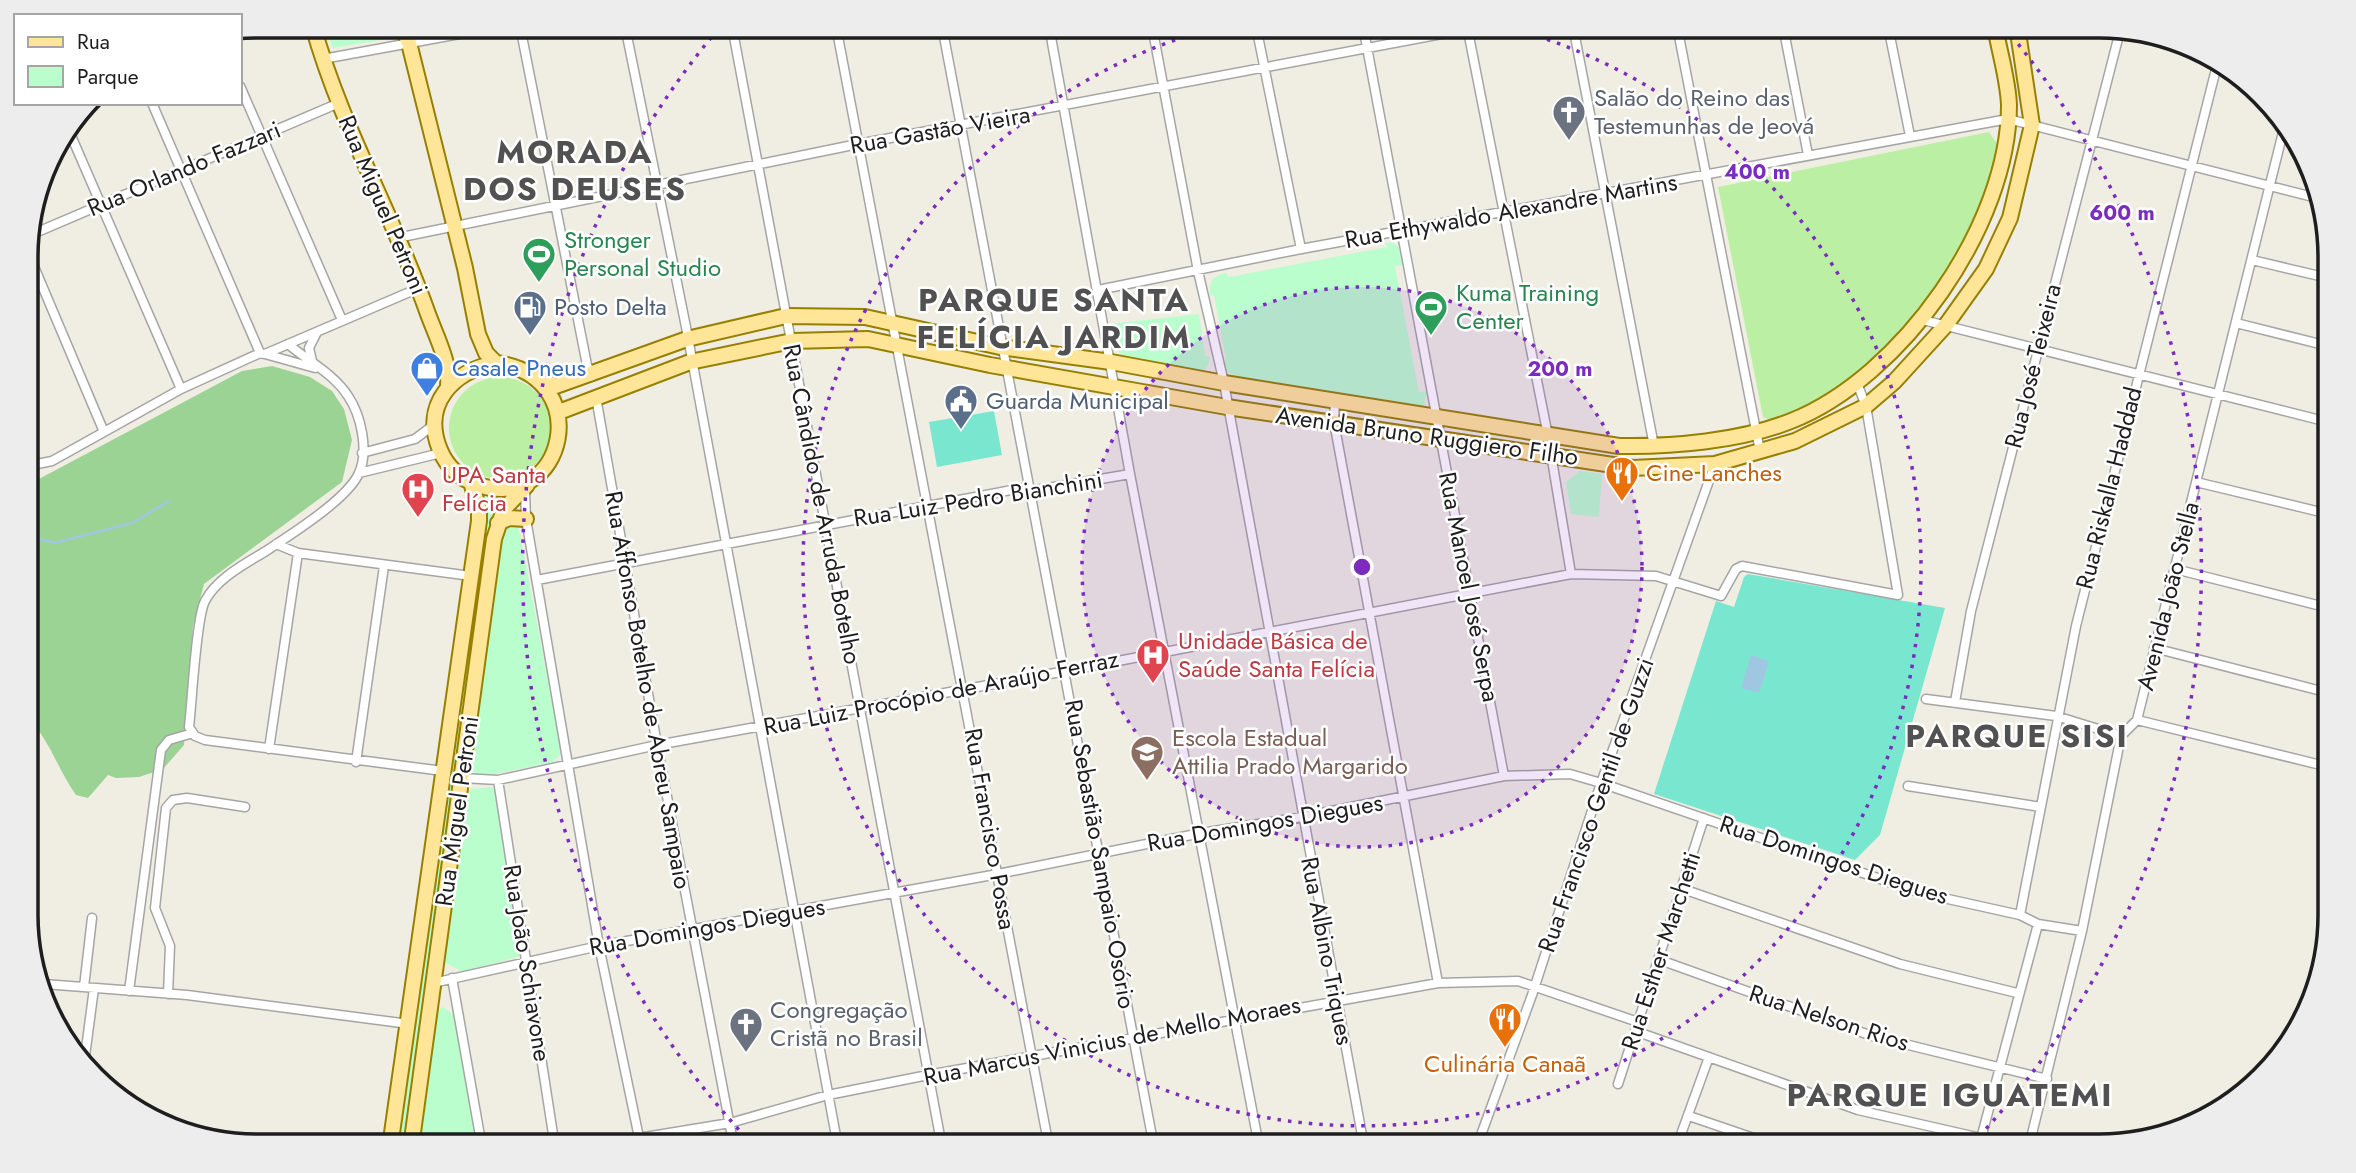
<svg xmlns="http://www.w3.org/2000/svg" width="2356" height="1173" font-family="Jost,sans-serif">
<rect width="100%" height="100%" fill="#f0eee3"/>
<!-- grass -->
<path fill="#bbefa4" d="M1989,132l9,13c-7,37 -20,78 -39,111 -37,63 -98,128 -166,156 -10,4 -20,11 -30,5l-45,-230z
M449 428a51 51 0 1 1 102 0a51 51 0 1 1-102 0Z"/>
<!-- forest -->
<path fill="#9bd394" d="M272,366l38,11 22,14 12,18 8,31 -10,42 -138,102 -11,42 -9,119 -21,24 -24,8 -23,1 -8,-3 -20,23 -12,-3c-18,-25 -26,-55 -48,-77l-1,-240 10,2 205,-109z"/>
<!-- park -->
<path fill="#bbfecd" d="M324,26h71l1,3 -4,9 -59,10z
M1393,242l7,7 3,16 -8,1 24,126 8,-1 -3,15 -5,2 -181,-31 -11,-5 -4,-9 3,-4 -12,-63 -4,-1c-1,-14 2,-19 16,-22l3,4 158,-30 -2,-4z
M1199,314l6,42 5,1 -2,9 -4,4 -77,-10 -12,-12 -6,-24z
M1580,471l22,3 -3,43 -28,-3 -5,-32z
M509,494l-102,653h-13l91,-640 -3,-11z
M518,524l44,229 -9,9 -69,14 -11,-4 -3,-7 28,-224 6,-16z
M492,787l5,5 24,164 -58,16 -21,-11 24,-168 5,-4z
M443,1007l10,7 27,133h-63l19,-136z"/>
<!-- pitch -->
<path fill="#79e6d0" d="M994,411l8,44 -65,12 -8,-45z
M1748,574l197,34 -65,227 -25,25 -201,-66 62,-193 18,6 10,-30z"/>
<!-- water -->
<path fill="#9fc7e1" d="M1751,655l18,6 -10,32 -18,-5z"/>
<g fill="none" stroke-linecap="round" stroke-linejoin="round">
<!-- stream -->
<path stroke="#9fc7e1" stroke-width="2.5" d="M27,536l27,7 78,-20 37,-22"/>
<defs>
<path id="street" d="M520,26l67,339 5,11
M625,26l61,301 152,820
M732,26l210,1121
M836,26l213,1121
M942,26l212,1121
M1049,26l81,448 129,672
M1152,26l46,245 26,112 140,763
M1256,26l45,223
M1363,26l141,750
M1467,26l81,410 23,138
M1573,26l81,420
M1677,26l83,425
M1783,26l25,129
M1888,26l22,110
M323,59l180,-33
M240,86l102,234
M152,103l108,250
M69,131l112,258
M28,236l311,-133
M397,238l456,-93 631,-119
M27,250l77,182
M2252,260l76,18
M1098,290l203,-41 707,-130 309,79
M1919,319l409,103
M2236,323l92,23
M288,344c20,17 46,30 60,52 13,19 21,55 11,77 -11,26 -69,62 -93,78 -21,13 -49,27 -61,50 -9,17 -13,102 -16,126l6,9 10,4 238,31
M265,354l50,14
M313,365l-4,-17 8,-16
M596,397l60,342 78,408
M1335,400l-1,22 104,561
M362,453l53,-14 20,-15
M27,466l25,-5 129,-72 79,-36 5,1 154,-66
M359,473l82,-20
M2196,482l133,32
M525,491l1,28 73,427 42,201
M276,544l22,9 173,23
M2175,569l154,39
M537,580l485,-92 8,3 100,-17
M2154,648l175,45
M1926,699l130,17 65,20
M1955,702l16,-91 149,-580
M2137,720l192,47
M269,749l29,-196
M356,762l28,-196
M462,778l36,2 159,-35 409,-74 505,-97 85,2 65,20 15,-27 6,-3 156,29 -32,-189 -9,-23
M498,780l57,367
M1908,786l133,21
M1683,889l217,75 117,29
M2020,915l56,-289 141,-561
M1660,960l212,76 175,43
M452,978l30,169
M433,983l166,-37 399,-72 203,-41 101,-16 202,-41 66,-2 31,9 320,110 99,22 18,9 44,7
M44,984l143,11 222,29
M84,987l8,-69
M129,991l32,-241 8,-10 24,-7
M168,994l2,-48 -15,-38 11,-100 7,-8 14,-2 58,9
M1635,1031l223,79 123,28
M84,1064l10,-76
M1618,1084l86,-266
M1689,1116l88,30
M1680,1137l29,-80
M1477,1146l55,-151 69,-212 114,-319
M1979,1146l59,-222
M2029,1146l53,-215 39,-195 16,-16 148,-596
M584,1147l146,-24 98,-28 100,-20 510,-92 80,-2 120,41"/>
<path id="primary" d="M313,26c28,100 81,191 115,288 8,22 22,48 20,72
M402,26l7,17 56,225 13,66 8,19 10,10
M496,363c100,13 70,150 -18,122 -17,-6 -31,-18 -38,-35 -19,-46 13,-79 56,-87z
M538,379l18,7 131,-47 99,-23 79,1 135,30 111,15 113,21 395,63c53,1 122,-5 172,-25 111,-44 218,-196 218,-316 -1,-26 -10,-54 -14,-79
M559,412l131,-50 102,-21 76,-2 122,26 237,42 406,61 82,-4 80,-23 71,-35 28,-24 52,-57 40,-56 24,-51 22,-93 -15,-99
M498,523l11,-5 17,1
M390,1147l89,-626v-11l-8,-28
M411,1147l83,-608 10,-30 23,-24"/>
</defs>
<!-- street casing -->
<use href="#street" stroke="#a5a5a5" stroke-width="11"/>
<!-- primary casing -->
<use href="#primary" stroke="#978000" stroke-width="18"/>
<!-- street -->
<use href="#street" stroke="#fff" stroke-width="8"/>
<!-- primary -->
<use href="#primary" stroke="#ffe598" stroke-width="14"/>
</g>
<!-- distance rings -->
<circle cx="1362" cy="567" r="280" fill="#7b2cbf" fill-opacity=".12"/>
<g fill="none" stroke="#7b2cbf" stroke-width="3.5" stroke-dasharray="3.5 7">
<circle cx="1362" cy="567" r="280"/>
<path d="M1507 27A559 559 0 1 1 1217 27"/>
<path d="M753 1145A839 839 0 0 1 719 28M2005 28A839 839 0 0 1 1971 1145"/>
</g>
<!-- icons -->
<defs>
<symbol id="church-pin" viewBox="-11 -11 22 30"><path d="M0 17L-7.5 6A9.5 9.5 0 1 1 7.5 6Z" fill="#6b7280" stroke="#fff"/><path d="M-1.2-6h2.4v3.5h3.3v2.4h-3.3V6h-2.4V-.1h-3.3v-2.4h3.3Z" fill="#fff"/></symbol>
<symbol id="stadium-pin" viewBox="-11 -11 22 30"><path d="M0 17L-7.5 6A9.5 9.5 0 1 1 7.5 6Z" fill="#2e9e5b" stroke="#fff"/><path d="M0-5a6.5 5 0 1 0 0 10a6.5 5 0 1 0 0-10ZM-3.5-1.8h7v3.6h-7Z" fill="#fff"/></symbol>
<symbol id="fuel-pin" viewBox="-11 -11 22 30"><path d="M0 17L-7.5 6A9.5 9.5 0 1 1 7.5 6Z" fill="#5c6f8a" stroke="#fff"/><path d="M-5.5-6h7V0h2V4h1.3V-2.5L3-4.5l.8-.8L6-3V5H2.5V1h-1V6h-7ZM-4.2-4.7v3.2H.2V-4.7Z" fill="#fff"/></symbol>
<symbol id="shop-pin" viewBox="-11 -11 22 30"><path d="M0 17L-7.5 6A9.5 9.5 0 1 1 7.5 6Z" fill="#3f7fe0" stroke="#fff"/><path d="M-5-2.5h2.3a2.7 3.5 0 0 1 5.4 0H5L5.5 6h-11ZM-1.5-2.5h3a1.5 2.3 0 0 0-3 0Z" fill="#fff"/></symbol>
<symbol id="civic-pin" viewBox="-11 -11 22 30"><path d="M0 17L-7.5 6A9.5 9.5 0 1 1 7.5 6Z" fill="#5c6f8a" stroke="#fff"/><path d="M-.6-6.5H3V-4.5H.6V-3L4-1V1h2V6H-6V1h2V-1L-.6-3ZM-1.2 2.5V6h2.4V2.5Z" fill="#fff"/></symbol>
<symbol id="restaurant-pin" viewBox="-11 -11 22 30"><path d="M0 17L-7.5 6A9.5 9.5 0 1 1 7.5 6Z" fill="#e8710a" stroke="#fff"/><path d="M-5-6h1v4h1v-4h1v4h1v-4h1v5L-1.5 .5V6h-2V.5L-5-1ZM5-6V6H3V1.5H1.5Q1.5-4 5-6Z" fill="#fff"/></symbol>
<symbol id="hospital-pin" viewBox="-11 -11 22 30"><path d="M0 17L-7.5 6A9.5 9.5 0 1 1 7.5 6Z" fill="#e0444e" stroke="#fff"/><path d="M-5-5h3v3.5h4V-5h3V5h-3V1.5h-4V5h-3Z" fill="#fff"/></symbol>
<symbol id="school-pin" viewBox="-11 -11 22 30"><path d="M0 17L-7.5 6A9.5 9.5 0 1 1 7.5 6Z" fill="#8d6e63" stroke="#fff"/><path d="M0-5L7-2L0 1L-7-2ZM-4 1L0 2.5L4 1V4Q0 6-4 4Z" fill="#fff"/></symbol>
</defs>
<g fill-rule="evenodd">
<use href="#church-pin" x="1550" y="93" width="38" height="52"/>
<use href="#stadium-pin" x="520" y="235" width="38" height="52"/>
<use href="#fuel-pin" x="511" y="288" width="38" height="52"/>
<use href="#stadium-pin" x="1412" y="288" width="38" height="52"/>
<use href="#shop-pin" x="408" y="349" width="38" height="52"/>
<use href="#civic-pin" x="942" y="382" width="38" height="52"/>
<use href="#restaurant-pin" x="1603" y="454" width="38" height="52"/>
<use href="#hospital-pin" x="399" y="470" width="38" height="52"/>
<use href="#hospital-pin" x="1134" y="636" width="38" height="52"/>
<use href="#school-pin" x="1128" y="733" width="38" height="52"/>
<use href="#restaurant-pin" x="1486" y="1000" width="38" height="52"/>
<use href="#church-pin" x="727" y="1005" width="38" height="52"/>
</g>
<g text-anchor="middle" stroke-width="5" stroke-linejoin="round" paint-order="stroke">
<!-- worship labels -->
<g font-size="24" fill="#5b616d" stroke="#fff" text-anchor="start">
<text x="1594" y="106">Salão do Reino das<tspan x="1594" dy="28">Testemunhas de Jeová</tspan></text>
<text x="770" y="1018">Congregação<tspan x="770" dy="28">Cristã no Brasil</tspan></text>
</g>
<!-- street labels -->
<g font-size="24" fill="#1e1e1e" stroke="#fff">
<text transform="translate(940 130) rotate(-10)" y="8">Rua Gastão Vieira</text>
<text transform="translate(184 169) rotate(-23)" y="8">Rua Orlando Fazzari</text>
<text transform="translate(383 205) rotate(67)" y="8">Rua Miguel Petroni</text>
<text transform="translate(1511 211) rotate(-10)" y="8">Rua Ethywaldo Alexandre Martins</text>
<text transform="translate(2033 366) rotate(-76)" y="8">Rua José Teixeira</text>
<text transform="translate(1427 436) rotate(8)" y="8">Avenida Bruno Ruggiero Filho</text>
<text transform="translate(2109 488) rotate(-76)" y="8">Rua Riskalla Haddad</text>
<text transform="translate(978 499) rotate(-9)" y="8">Rua Luiz Pedro Bianchini</text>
<text transform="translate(822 504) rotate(79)" y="8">Rua Cândido de Arruda Botelho</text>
<text transform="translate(1469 587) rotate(79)" y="8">Rua Manoel José Serpa</text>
<text transform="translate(2168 596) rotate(-76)" y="8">Avenida João Stella</text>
<text transform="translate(648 690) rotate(80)" y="8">Rua Affonso Botelho de Abreu Sampaio</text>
<text transform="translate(941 693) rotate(-11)" y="8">Rua Luiz Procópio de Araújo Ferraz</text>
<text transform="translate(1596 805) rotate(-71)" y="8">Rua Francisco Gentil de Guzzi</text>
<text transform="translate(457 811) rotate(-82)" y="8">Rua Miguel Petroni</text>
<text transform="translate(1265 823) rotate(-10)" y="8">Rua Domingos Diegues</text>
<text transform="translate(990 829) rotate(80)" y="8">Rua Francisco Possa</text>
<text transform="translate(1100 854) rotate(80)" y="8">Rua Sebastião Sampaio Osório</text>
<text transform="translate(1834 860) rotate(18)" y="8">Rua Domingos Diegues</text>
<text transform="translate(707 927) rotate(-10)" y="8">Rua Domingos Diegues</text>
<text transform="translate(1327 951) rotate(79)" y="8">Rua Albino Triques</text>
<text transform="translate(1661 951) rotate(-72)" y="8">Rua Esther Marchetti</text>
<text transform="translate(527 963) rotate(81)" y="8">Rua João Schiavone</text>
<text transform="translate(1829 1018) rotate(18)" y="8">Rua Nelson Rios</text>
<text transform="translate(1112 1041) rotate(-11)" y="8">Rua Marcus Vinicius de Mello Moraes</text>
</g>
<!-- leisure labels -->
<g font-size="24" fill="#27864d" stroke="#fff" text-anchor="start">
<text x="564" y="248">Stronger<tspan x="564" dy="28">Personal Studio</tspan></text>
<text x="1456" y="301">Kuma Training<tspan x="1456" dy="28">Center</tspan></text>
</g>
<!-- service labels -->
<g font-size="24" fill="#4e5e75" stroke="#fff" text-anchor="start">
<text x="554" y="315">Posto Delta</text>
<text x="986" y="409">Guarda Municipal</text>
</g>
<!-- shop labels -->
<g font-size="24" fill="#366cbe" stroke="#fff" text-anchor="start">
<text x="452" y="376">Casale Pneus</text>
</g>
<!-- food labels -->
<g font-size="24" fill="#c56008" stroke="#fff" text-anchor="start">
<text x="1646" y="481">Cine Lanches</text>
<text x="1505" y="1072" text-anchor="middle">Culinária Canaã</text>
</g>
<!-- health labels -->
<g font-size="24" fill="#be3a42" stroke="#fff" text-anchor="start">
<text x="442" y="483">UPA Santa<tspan x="442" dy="28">Felícia</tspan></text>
<text x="1178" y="649">Unidade Básica de<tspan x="1178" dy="28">Saúde Santa Felícia</tspan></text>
</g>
<!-- education labels -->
<g font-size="24" fill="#785e54" stroke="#fff" text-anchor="start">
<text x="1172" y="746">Escola Estadual<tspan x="1172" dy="28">Attilia Prado Margarido</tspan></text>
</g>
<!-- district labels -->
<g font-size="32" font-weight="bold" letter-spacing="2" fill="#515151" stroke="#fff">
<text x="575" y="163">MORADA<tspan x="575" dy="37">DOS DEUSES</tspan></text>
<text x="1054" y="311">PARQUE SANTA<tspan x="1054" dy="37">FELÍCIA JARDIM</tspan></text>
<text x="2017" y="747">PARQUE SISI</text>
<text x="1950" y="1106">PARQUE IGUATEMI</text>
</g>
</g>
<!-- crop -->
<path d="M0 0H2356V1173H0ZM257 38H2099A219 219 0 0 1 2318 257V915A219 219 0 0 1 2099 1134H257A219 219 0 0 1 38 915V257A219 219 0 0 1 257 38Z" fill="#ededed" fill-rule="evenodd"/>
<path fill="none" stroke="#1e1e1e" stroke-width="3.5" d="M257 38H2099A219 219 0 0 1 2318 257V915A219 219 0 0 1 2099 1134H257A219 219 0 0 1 38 915V257A219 219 0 0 1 257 38Z"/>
<circle cx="1362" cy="567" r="10" fill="#7b2cbf" stroke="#fff" stroke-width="3.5"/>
<g font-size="21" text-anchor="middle" font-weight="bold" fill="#7b2cbf" stroke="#fff" stroke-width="5" stroke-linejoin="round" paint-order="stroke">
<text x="1757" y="179">400 m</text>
<text x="2122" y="220">600 m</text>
<text x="1560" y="376">200 m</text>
</g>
<!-- legend -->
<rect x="14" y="14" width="228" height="91" fill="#ffffff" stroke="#a5a5a5" stroke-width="2"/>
<rect x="28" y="37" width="35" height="10" fill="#ffe598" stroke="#a5a5a5" stroke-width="2"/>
<text x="77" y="49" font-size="21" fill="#1e1e1e">Rua</text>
<rect x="28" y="66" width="35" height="21" fill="#bbfecd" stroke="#a5a5a5" stroke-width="2"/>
<text x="77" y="84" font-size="21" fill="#1e1e1e">Parque</text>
</svg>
